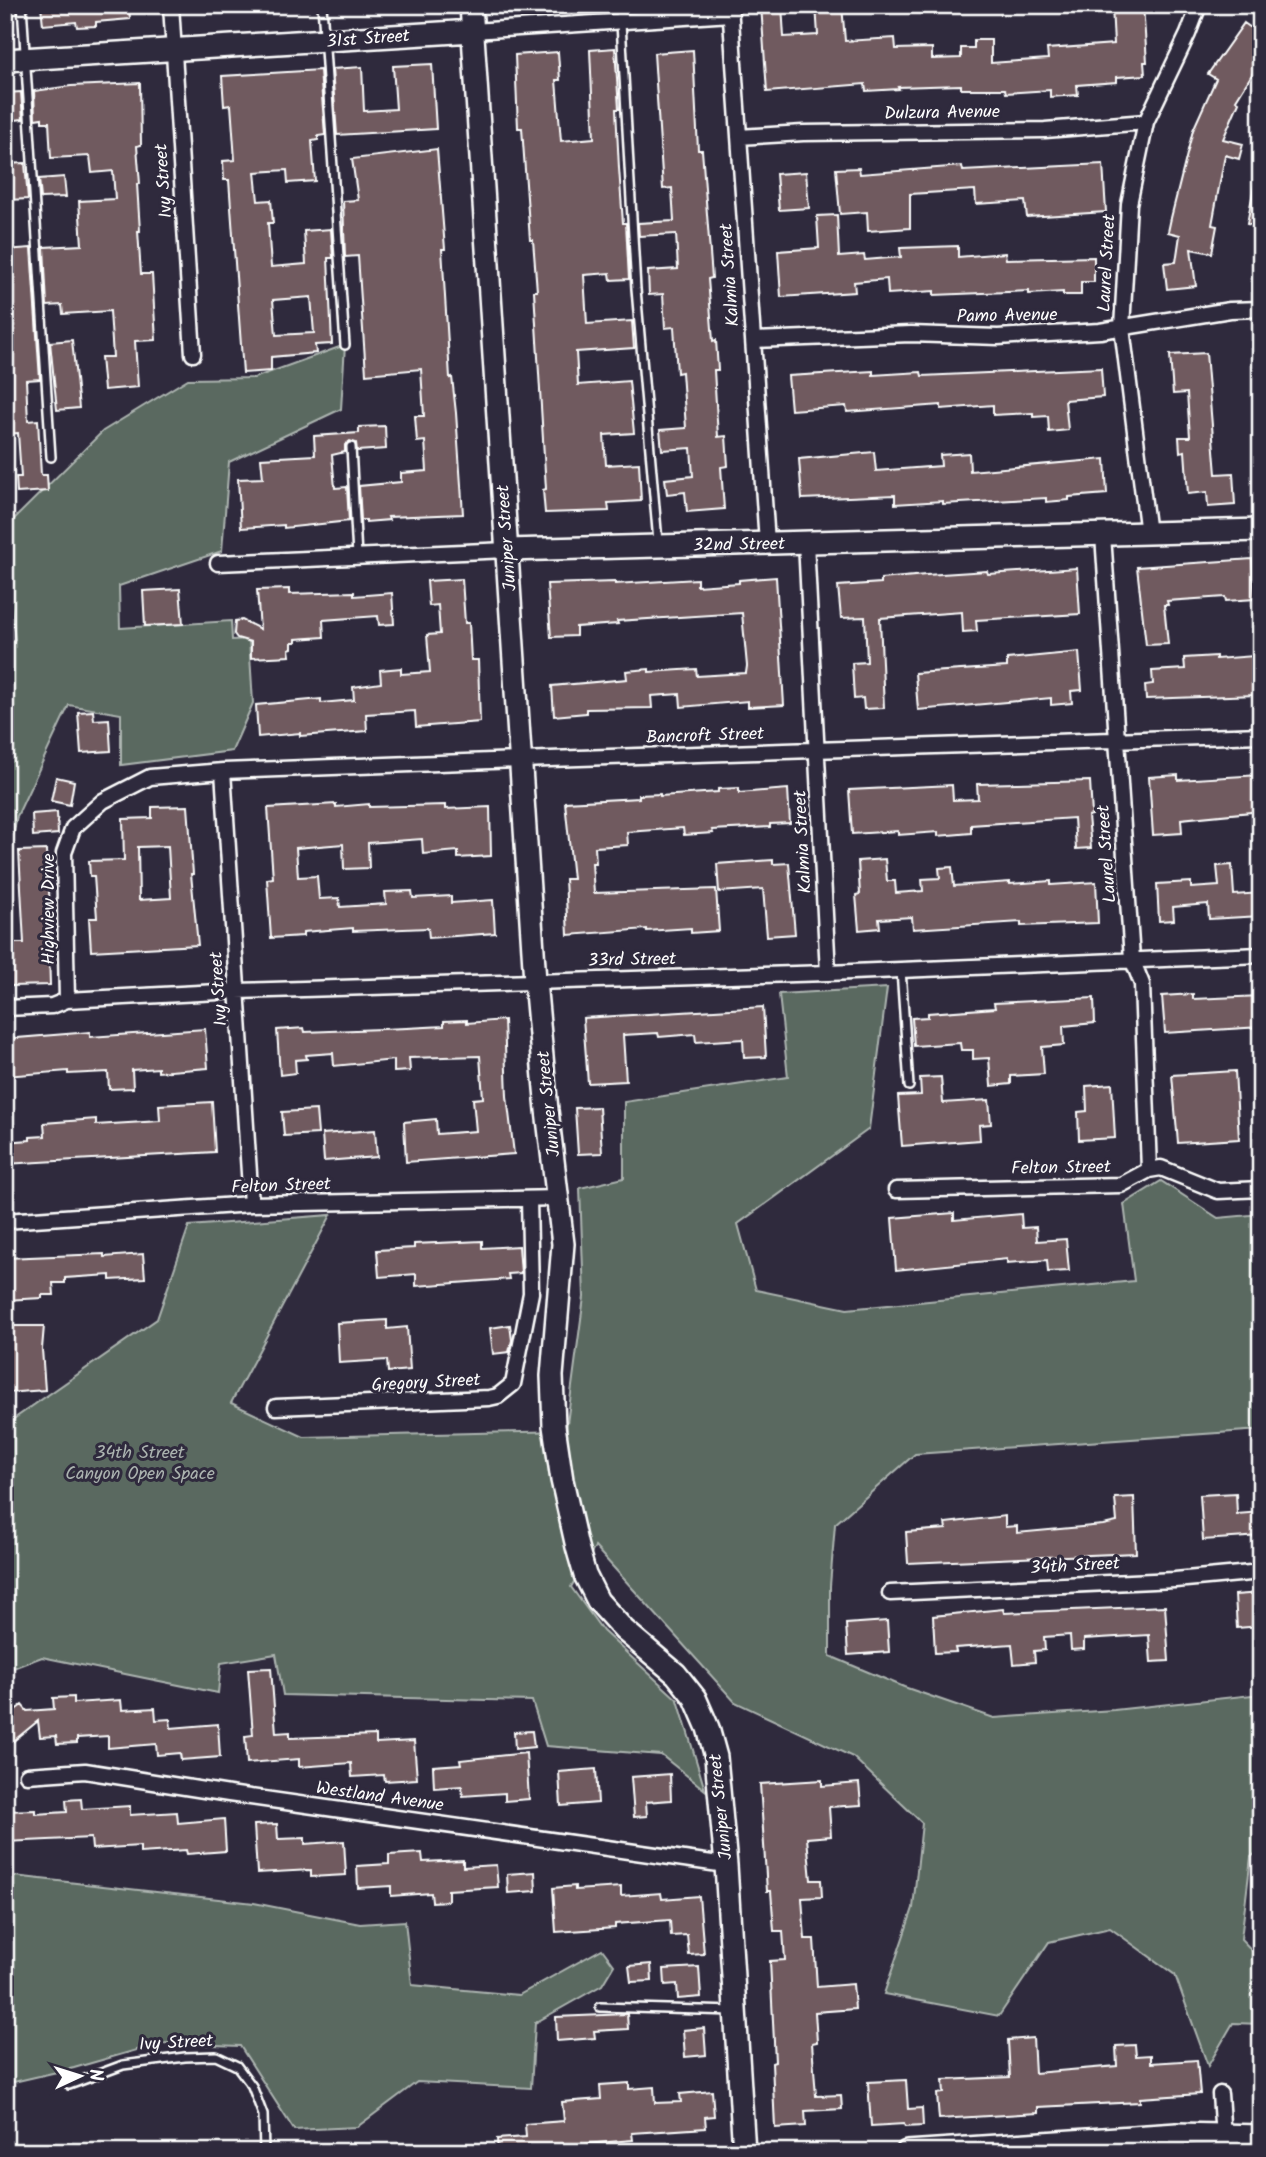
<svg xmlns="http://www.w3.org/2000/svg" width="1266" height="2157" font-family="Kalam,sans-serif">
<rect width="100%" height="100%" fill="#2f2a3d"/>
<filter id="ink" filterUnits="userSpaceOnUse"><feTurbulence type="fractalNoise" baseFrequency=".0143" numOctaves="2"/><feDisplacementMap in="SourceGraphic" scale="14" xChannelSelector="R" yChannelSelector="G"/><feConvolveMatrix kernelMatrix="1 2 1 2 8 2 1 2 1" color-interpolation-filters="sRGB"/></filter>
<g filter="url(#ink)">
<!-- green -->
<path fill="#5a6960" stroke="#acb4b0" stroke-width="2" d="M345,345l-4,64 -112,53 -7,89 -103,35 1,42 111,-7 1,19 17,-1 4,64 -21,48 -111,14v-51l-52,-9 -52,111 -12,61v-235l10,-2 -10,-87v-25l98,-97 85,-52 66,-1z
M887,988l-18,141 -131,95 18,66 91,19 287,-28 -10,-77 37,-23 57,37 43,-4v216l-346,24 -80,70 -5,62v70l74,31 90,31 120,-8 147,-16v155l-10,8 -10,82 20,21v64l-28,-1 -25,43 -33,-91 -65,-47 -61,14 -50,74 -115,-22 29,-86 9,-85 -69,-66 -118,-55 -140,-155 -24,40 32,44 75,69 27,90 -44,-35 -115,-9 -14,-45 -249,-6 -7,-41 -55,9 -3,30 -176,-36 -37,14v-246l152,-106 32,-93 142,-11 -100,188 73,34 262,-6 18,-134 -4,-109 44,-10v-76l164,-25 -9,-83z
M5,1875l249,28 106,21 45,-3 7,64 107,10 83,-46 12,16 -12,20 -67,38 -4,65 -114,-6 -60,45 -63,3 -54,-84 -79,-3 -87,25 -69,16z"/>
<!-- building -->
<path fill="#705a5e" stroke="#fff" stroke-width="2" fill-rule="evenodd" d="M41,5h88l1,14 -34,3v4l-19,1 -1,-5 -33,3z
M761,5h21l2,32 34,-2 -2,-30h26l3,36 50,-3 1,11 36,-1v11l29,-1v-10h13v-8h17v23l57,-4 -1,-10 67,-5 -2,-39h31l4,57h-3l1,13 -28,2v5l-40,3 1,10 -28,2v-7l-44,3 -1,-4h-44v-4l-63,2 1,2 -33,2 -1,-7 -98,8z
M1244,23l17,12v37l-5,-4 -20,32 3,2 -16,37 20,5 -4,15 -14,-4 -13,70 5,1 -5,27 -21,-4 5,37 -29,3 -3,-26 12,-1 4,-27 -12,-3 3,-14 22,-88 23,-51 -8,-5z
M615,48l4,61h-3l3,59 4,55h3l3,56 -18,1 -1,-7 -26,2 3,49 45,-3 2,27 -58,4 2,33 51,-4 5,52 -30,2 2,30 33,-2 2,38 -33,2 1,8 -64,2 -2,-23 3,-1 -12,-198h3l-4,-51h-3l-8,-112h-4l-3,-73 43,-3 2,28h-4l5,61 33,-3 -4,-88z
M693,50l5,100h4l10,128 -4,1 5,62 3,-1 2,30h-4l4,67 8,-1 2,30 -7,1 3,42 -37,3 -2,-20 -18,2 -2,-15 28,-3 -2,-28 -29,2 -2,-20 26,-2 -4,-56 -5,1 -3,-46 -9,1 -2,-34 -14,1 -1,-24 30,-2 -2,-35 -37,2 -1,-13 36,-2 -2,-33 -9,1 -9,-136z
M432,64l4,65 -99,6 -5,-66 30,-2 2,44 32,-2 -3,-43z
M320,70l5,65 -7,1v4l-6,1 3,40 -27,2 -1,-13 -32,2 3,29 13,-1 2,23h-5l3,44 35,-3 -2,-33 27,-2 2,29h-5l4,86 -17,1 1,8 -45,4v14l-28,2 -14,-193h-5l-1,-19 12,-1 -4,-55 -7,1 -2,-30zM311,297l3,36 -38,2 -3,-35z
M140,83l1,62 -4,1 3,38h-3l3,47h-2l3,43h11l4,66 -21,1 3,46 -34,3 -3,-33h12l-3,-46 -47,3 -1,-9 -15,1 -3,-59 38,-2 -3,-44 36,-2 -2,-28 -21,2 -2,-17 -39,2 -2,-36h-7v-4l-7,1 -1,-28 37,-5z
M21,92l2,27 -18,2v-28z
M437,149l8,100h-3l5,79 3,50 2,-1 4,36 7,101 -75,3 1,3 -23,2v-2h-5l-2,-34 42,-4v-9l26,-2 -2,-30 -8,1 -2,-26h9l-3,-47 -55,5 -8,-118 -13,1 -2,-56 15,-1 -6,-41z
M25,163l3,36 -20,1 -2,-36z
M1103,164l3,48 -79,5 -2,-16 -49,3 -1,-14 -65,4v34l-42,3 -1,-19 -27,2 -4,-45 23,-1 1,6 102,-8 1,5z
M806,172l3,36 -30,2 -3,-36z
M64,177l2,20 -25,1 -2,-19z
M1254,186l7,1v40l-14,-3z
M837,215l2,42 25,-2 1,5 36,-3 -1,-9 58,-2v11l47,-4 1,6 88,-2v25h-13v13h-18v-3l-34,2v-3l-95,4v-4l-46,3 -1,-15 -33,3 1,10 -74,5 -3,-46 41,-3 -2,-32z
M31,248l9,131 -14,1 2,41 10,-1 3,55h6l1,16 -31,2 -1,-16h5l-3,-44 -13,1v-69l8,-1 -2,-29 -6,1v-86z
M72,340l7,68 -22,2 -7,-68z
M1206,353l10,121 17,-1 2,32 -27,2 -1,-15 -19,2 -3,-43 -5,1 -1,-15h11l-3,-44 -14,1 -3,-39z
M1101,368l2,29 -38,3 3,30 -19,2 -1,-16 -15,1v-4l-40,2v-10l-52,4v-4l-94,7 -1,-6 -55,4 -3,-34 85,-5v4l48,-3 1,4z
M385,426l1,23 -29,2 -1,-8 -6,-2 -5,4v7l-13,3 3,33 12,-1 2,34 -65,7v-3l-43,3 -3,-49 25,-1 -2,-20 54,-3 -1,-19 45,-3v-6z
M874,452l2,19 65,-5 -1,-11 29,-2 1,18 135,-12 2,35 -38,3v3l-23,2v-4l-103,6v-3l-48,3v-9l-93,4 -3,-40z
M1252,559l3,40 -29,2 -1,-4 -58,4 1,4h-4l4,39 -22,1 -9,-78z
M1077,568l3,46 -104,6 1,11 -14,1 -1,-20 -82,6 4,90 -20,1 -1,-11 -9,1 -2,-36 15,-1 -2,-45 -24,1 -3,-32 43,-3v-4l45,-4 61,-4 1,3z
M776,577l8,128 -36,2v-6l-67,6 -1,-13 -29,2 1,12 -66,1v4l-32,3 -2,-30 75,-7 -1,-8 23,-2v3l47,-3 1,7 49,-3 1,-7 -5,-53 -125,8 1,3 -42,3v9l-25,1 -4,-53 68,-2v2l82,-5v7l42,-3v-3z
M462,579l3,44h4l2,37h7l2,62 -64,5 -1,-16 -49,3 1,17 -67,5v-3l-42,4 -2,-32 65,-6v4l33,-3 -1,-13 28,-4 -1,-13 21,-2v6l29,-2 -3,-37 13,-1 -2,-29 -9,1 -2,-25z
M180,589l3,35 -38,2 -2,-35z
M289,589v5l65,-2v4l38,-3 2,31 -15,1 -1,-9 -55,4 1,17 -28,2v3h-4v6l-3,1 1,7 -39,2v-16l-14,-4 -3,-4 1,-13 7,-1 18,9 -3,-39z
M1079,652l3,38 -11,1 1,12 -21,2v-7l-133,12 -3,-37 92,-6v-8z
M1216,656v3l38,-3 2,39 -110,4 -1,-14 8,-1 -1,-13 33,-2 -1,-11z
M93,711l1,9 15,-1 2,32 -30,2 -3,-41z
M1178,775v5l82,-5 1,36 -80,8 1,14 -29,2 -4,-58z
M56,777l18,4 -4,24 -19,-4z
M1090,781l2,34 -4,1 3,32 -15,1 -2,-31 -103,7v8l-33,3v-4l-40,3v-4l-46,3 -3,-44 103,-5 1,15 25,-1 -1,-15z
M739,788v5l49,-4 2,34 -20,1v3l-58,3 1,3 -29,2 -1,-7 -56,4 1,13 -33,2 1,16h-4l2,30 122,-4 3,42 -28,2v-5l-44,3v-2l-79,6 -3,-56h8l-8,-77 74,-4v-3l21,-1v2l58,-4v-3z
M336,804v3l33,-3v3l76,-2v4l45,-2 1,49 -33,2v-7l-35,3 -1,-15 -54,4 1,25 -25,1 -1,-25 -47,4 2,29 19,-1 2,23 20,-1 1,9 46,-3 -1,-12 27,-1 1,7 38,-2v7l42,-3 2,33 -66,5 -1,-10 -75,3v-3l-50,4v4l-32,2 -4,-59 6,-1 -5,-70z
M188,806l5,68h-2l7,71 -107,6 -2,-33h8l-3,-42h-4l-1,-15 35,-1 -1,-41 29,-1v-11zM168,846l3,52 -32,2 -1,-53z
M57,812l1,22 -25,2 -1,-22z
M46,850l5,69h-3l2,66 -39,1 -2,-43h15l-5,-92z
M885,859l2,22h8l1,12 27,-2 -1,-12 18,-1 -1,-10 13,-1 2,19 56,-4v2l41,-3v4l45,-3 2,41 -77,3v-4l-108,7 -1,-12 -33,2 1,9 -21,2 -3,-35 4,-1 -2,-33z
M773,860v4l16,-1 6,71 -28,2 -4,-47 -44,3 -2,-28z
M1232,865l2,30 27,-2v23l-52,3 -1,-15 -35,3 1,13 -15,1 -2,-37 34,-2v6l28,-2 -2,-20z
M1193,994v5l68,-3v31l-96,6 -3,-37z
M1094,998l1,25 -32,3 1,19 -22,2 2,27 -33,2v8l-20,2 -2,-28 -16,1v-9h-12l-1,-7 -46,3 -2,-28 16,-1v-4l67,-5 -1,-5z
M763,1007l3,50 -22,1 -1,-19 -47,3 -1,-8 -36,3 -1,-4 -35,2 3,46 -38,2 -5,-65z
M467,1020v3l37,-3 3,76 7,58 -108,8 -2,-40 32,-3 1,15 39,-3 -3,-32 10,-1 -3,-42 -71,2 1,13 -16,1v-12l-60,6 -1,-13 -27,2 1,4 -12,1 1,13 -16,2 -3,-45 27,-2 1,4 102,-4 37,-2v-5z
M205,1029l3,39 -50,4v-4l-26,2 1,18 -24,1 -1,-17 -40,2v-3l-63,5v-37l85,-7v5z
M1235,1071l4,68 -61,4 -6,-68z
M941,1077l2,26 46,-3 2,24 -12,1 1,15 -78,6 -4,-50 23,-1 -1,-17z
M1112,1084l3,54 -36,2 -1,-28 9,-1 -1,-25z
M212,1102l3,50 -210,12v-22l25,-2v-3l15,-1 -1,-13 52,-4v6l64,-4 -1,-16z
M599,1107l3,46 -24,1 -3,-46z
M316,1110l2,24 -34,2 -2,-24z
M375,1130l2,27 -53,4 -2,-27z
M954,1213v7l67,-6 1,14 14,-1 1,14 29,-2 3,32 -21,1 -1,-12 -40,3v-4l-111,11 -4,-52z
M482,1241v7l37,-2 2,27 -13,1 1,5 -93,7v-12l-37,3 -2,-27 37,-2v-4z
M104,1254v3l39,-3 2,24 -35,2v-5l-45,3v5h-12l1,12h-12v3l-37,2v-42z
M387,1320v9l20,-2 3,43 -22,2 -1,-12 -48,3 -2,-40z
M510,1325l2,15 -3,12 -16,2 -3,-26z
M5,1326h39l-2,23 3,41 -40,3z
M1236,1493l1,21 24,-2v24l-58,4 -3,-45z
M1134,1497l2,56 -228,10 -2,-31 40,-3 -1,-6 60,-7v11l12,-1v7l86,-8 14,-3 -2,-24z
M1261,1593v33l-24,2 -2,-33z
M1165,1606l4,55 -18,1 -2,-27 -65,4v10l-13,1 -1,-15 -26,2 1,13 -11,1 1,11 -21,2 -2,-20 -57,4 1,4 -21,1 -2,-37 70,-7 1,4z
M887,1621l2,31 -41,3 -2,-31z
M271,1668l5,65 14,-1v6l86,-3v8l38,-2 3,38 -32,2 -1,-6 -32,2 -1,-14 -52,4v-8l-52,4 -2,-27 8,-1 -5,-66z
M74,1697v6l47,-3 1,10 33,-2 1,12 14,-1 1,9 47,-4 2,33 -39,3 -1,-7 -23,2 -1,-11 -48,4v-12l-31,2v5l-20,1 -1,-8 -16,1 -2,-16 -33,27v-47l9,10 8,-6 5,6 27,-2 -1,-11z
M532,1731l2,16 -19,2 -1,-17z
M526,1753l3,46 -24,2v-8l-42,3 -1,-10 -28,2 -1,-22 28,-2 -1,-4z
M596,1769l2,34 -37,3 -2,-34z
M670,1774l1,26 -25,2 1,14 -13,1 -3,-40z
M822,1780v6l37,-3 2,22 -32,2 2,29 -24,2 4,42h10l1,17 -20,1 3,41h9l3,48 36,-3 2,25 -40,3 2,30 -5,1 4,53 25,-1 1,14 -37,2 1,15 -31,2 -3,-65 3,-1 -5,-101 15,-1 -2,-29h-9l-3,-40h-4l-7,-107z
M81,1799l1,10 48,-3v9l47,-3 1,11 46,-4 2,32 -39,3 -1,-4 -46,3v-7l-48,3 -1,-11 -86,4v-31l30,-1v4l32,-2 -1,-12z
M277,1824l1,15 27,-1v6l39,-3 2,34 -35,2v-7l-54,3 -3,-48z
M422,1853l1,9 40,-2v7l33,-2 2,22 -50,3v11l-16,1 -1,-9 -40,3v-10l-33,2 -1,-22 32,-2v-9z
M535,1872l1,19 -28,2 -1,-19z
M575,1886v4l46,-3v9l40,-3 1,6 37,-3 5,58 -15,1 -2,-20 -16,1 -1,-16 -55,4v4l-59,4 -3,-44z
M651,1964l1,17 -21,1 -2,-16z
M699,1967l2,30 -23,2 -1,-15 -12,1 -1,-16z
M627,2014l1,15 -34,2 1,7 -38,3 -1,-24z
M704,2028l2,27 -21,2 -2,-27z
M1033,2038l2,35 82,-7 -1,-20 19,-1 1,11 15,-1v8l46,-3 3,34 -60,4v4l-102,5v6l-99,6 -2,-25 7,-1 -1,-13 67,-3 -2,-37z
M906,2080l2,29 14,-1 1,18 -18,1 -1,-3 -33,2 -3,-44z
M629,2083v6l25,-2 1,16 26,-1 -1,-8 32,-3 2,25 -9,1 1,11 -74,5 1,7 -47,4v4l-29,4h-59l-1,-13 29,-2 -1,-13 39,-3 -2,-19 39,-3 -1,-14z"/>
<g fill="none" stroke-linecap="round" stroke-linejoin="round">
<defs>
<path id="lane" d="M22,5l29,452
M322,5l23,340
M620,5l16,284 22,253
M351,447l6,109
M901,970l8,116
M600,2007l134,4
M69,2085l54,-20 62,-8 31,-1 21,10 15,20 11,29 1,37"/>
<path id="street" d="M171,5l22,349
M730,5l37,538
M473,31l258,-17
M739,137l64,-4 242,-3 101,-8
M753,340l158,-6 87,3 102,-6 130,-21 31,-1
M1148,534l-26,-206 7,-124 17,-82 42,-88 11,-29
M1103,535l29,424 10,25 7,186
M806,542l22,431
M218,563l289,-13
M223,771l28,433
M67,1000l-3,-147 9,-25 30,-27 47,-24 73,-6 297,-11 741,-25
M5,1008l47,-2 15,-6 170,-9 591,-18 433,-18
M896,1190l225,-5 28,-15 12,-2 57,23 43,-2
M5,1221l246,-17 308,-6
M276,1407l213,-9 9,-2 15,-12 18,-91 -2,-94
M890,1593l285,-13 86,-8
M27,1775l58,-4 144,23 497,71
M1220,2094l4,58"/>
<path id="secondary" d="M471,5l64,976 12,129 16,134 -11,132 2,50 8,54 15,67 8,28 13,26 26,29 52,44 19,24 13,30 8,29 10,108 18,287
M5,60l468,-29
M507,550l754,-20
M907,2152l270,-18 84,2"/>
</defs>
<!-- lane casing -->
<use href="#lane" stroke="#fff" stroke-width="12"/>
<!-- street casing -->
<use href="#street" stroke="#fff" stroke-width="19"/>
<!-- secondary casing -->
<use href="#secondary" stroke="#fff" stroke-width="26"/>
<!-- lane -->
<use href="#lane" stroke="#2f2a3d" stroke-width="7"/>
<!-- street -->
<use href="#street" stroke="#2f2a3d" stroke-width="14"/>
<!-- secondary -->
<use href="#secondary" stroke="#2f2a3d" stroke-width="21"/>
</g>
</g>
<g text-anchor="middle" stroke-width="6" stroke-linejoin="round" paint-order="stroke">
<!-- street labels -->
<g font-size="18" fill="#fff" stroke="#2f2a3d">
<text transform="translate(368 38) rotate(-4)" y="6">31st Street</text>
<text transform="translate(942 112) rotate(-1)" y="6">Dulzura Avenue</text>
<text transform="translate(163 181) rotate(-94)" y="6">Ivy Street</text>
<text transform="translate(1106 263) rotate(-87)" y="6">Laurel Street</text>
<text transform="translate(729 275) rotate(-94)" y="6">Kalmia Street</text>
<text transform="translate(1007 315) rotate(-1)" y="6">Pamo Avenue</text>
<text transform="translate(506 538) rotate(-94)" y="6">Juniper Street</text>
<text transform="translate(739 544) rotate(-1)" y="6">32nd Street</text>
<text transform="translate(705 735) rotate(-2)" y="6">Bancroft Street</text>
<text transform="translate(802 842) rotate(-93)" y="6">Kalmia Street</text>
<text transform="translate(1106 854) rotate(-94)" y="6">Laurel Street</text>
<text transform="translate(48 909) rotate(-90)" y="6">Highview Drive</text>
<text transform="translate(632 959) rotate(-1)" y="6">33rd Street</text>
<text transform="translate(218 989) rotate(-94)" y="6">Ivy Street</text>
<text transform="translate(548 1104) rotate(-96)" y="6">Juniper Street</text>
<text transform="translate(1061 1167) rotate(-1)" y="6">Felton Street</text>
<text transform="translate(281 1185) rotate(-2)" y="6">Felton Street</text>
<text transform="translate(426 1382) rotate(-3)" y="6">Gregory Street</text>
<text transform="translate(1075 1565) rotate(-3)" y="6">34th Street</text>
<text transform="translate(380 1796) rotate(8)" y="6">Westland Avenue</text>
<text transform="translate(720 1807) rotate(-96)" y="6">Juniper Street</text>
<text transform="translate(176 2042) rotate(-3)" y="6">Ivy Street</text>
</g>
<!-- park labels -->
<g font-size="18" fill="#acb4b0" stroke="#2f2a3d">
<text x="140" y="1458">34th Street<tspan x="140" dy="21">Canyon Open Space</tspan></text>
</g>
</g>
<!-- margin -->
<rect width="1266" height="2157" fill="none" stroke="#2f2a3d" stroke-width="28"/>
<rect x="14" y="14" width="1238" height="2129" fill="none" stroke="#fff" stroke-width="2.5" filter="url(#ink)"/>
<!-- north arrow -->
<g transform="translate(80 2076) rotate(86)" stroke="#2f2a3d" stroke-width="5" paint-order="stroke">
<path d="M0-5L12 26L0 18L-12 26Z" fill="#ffffff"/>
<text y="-10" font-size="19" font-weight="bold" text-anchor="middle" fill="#ffffff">N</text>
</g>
</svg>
